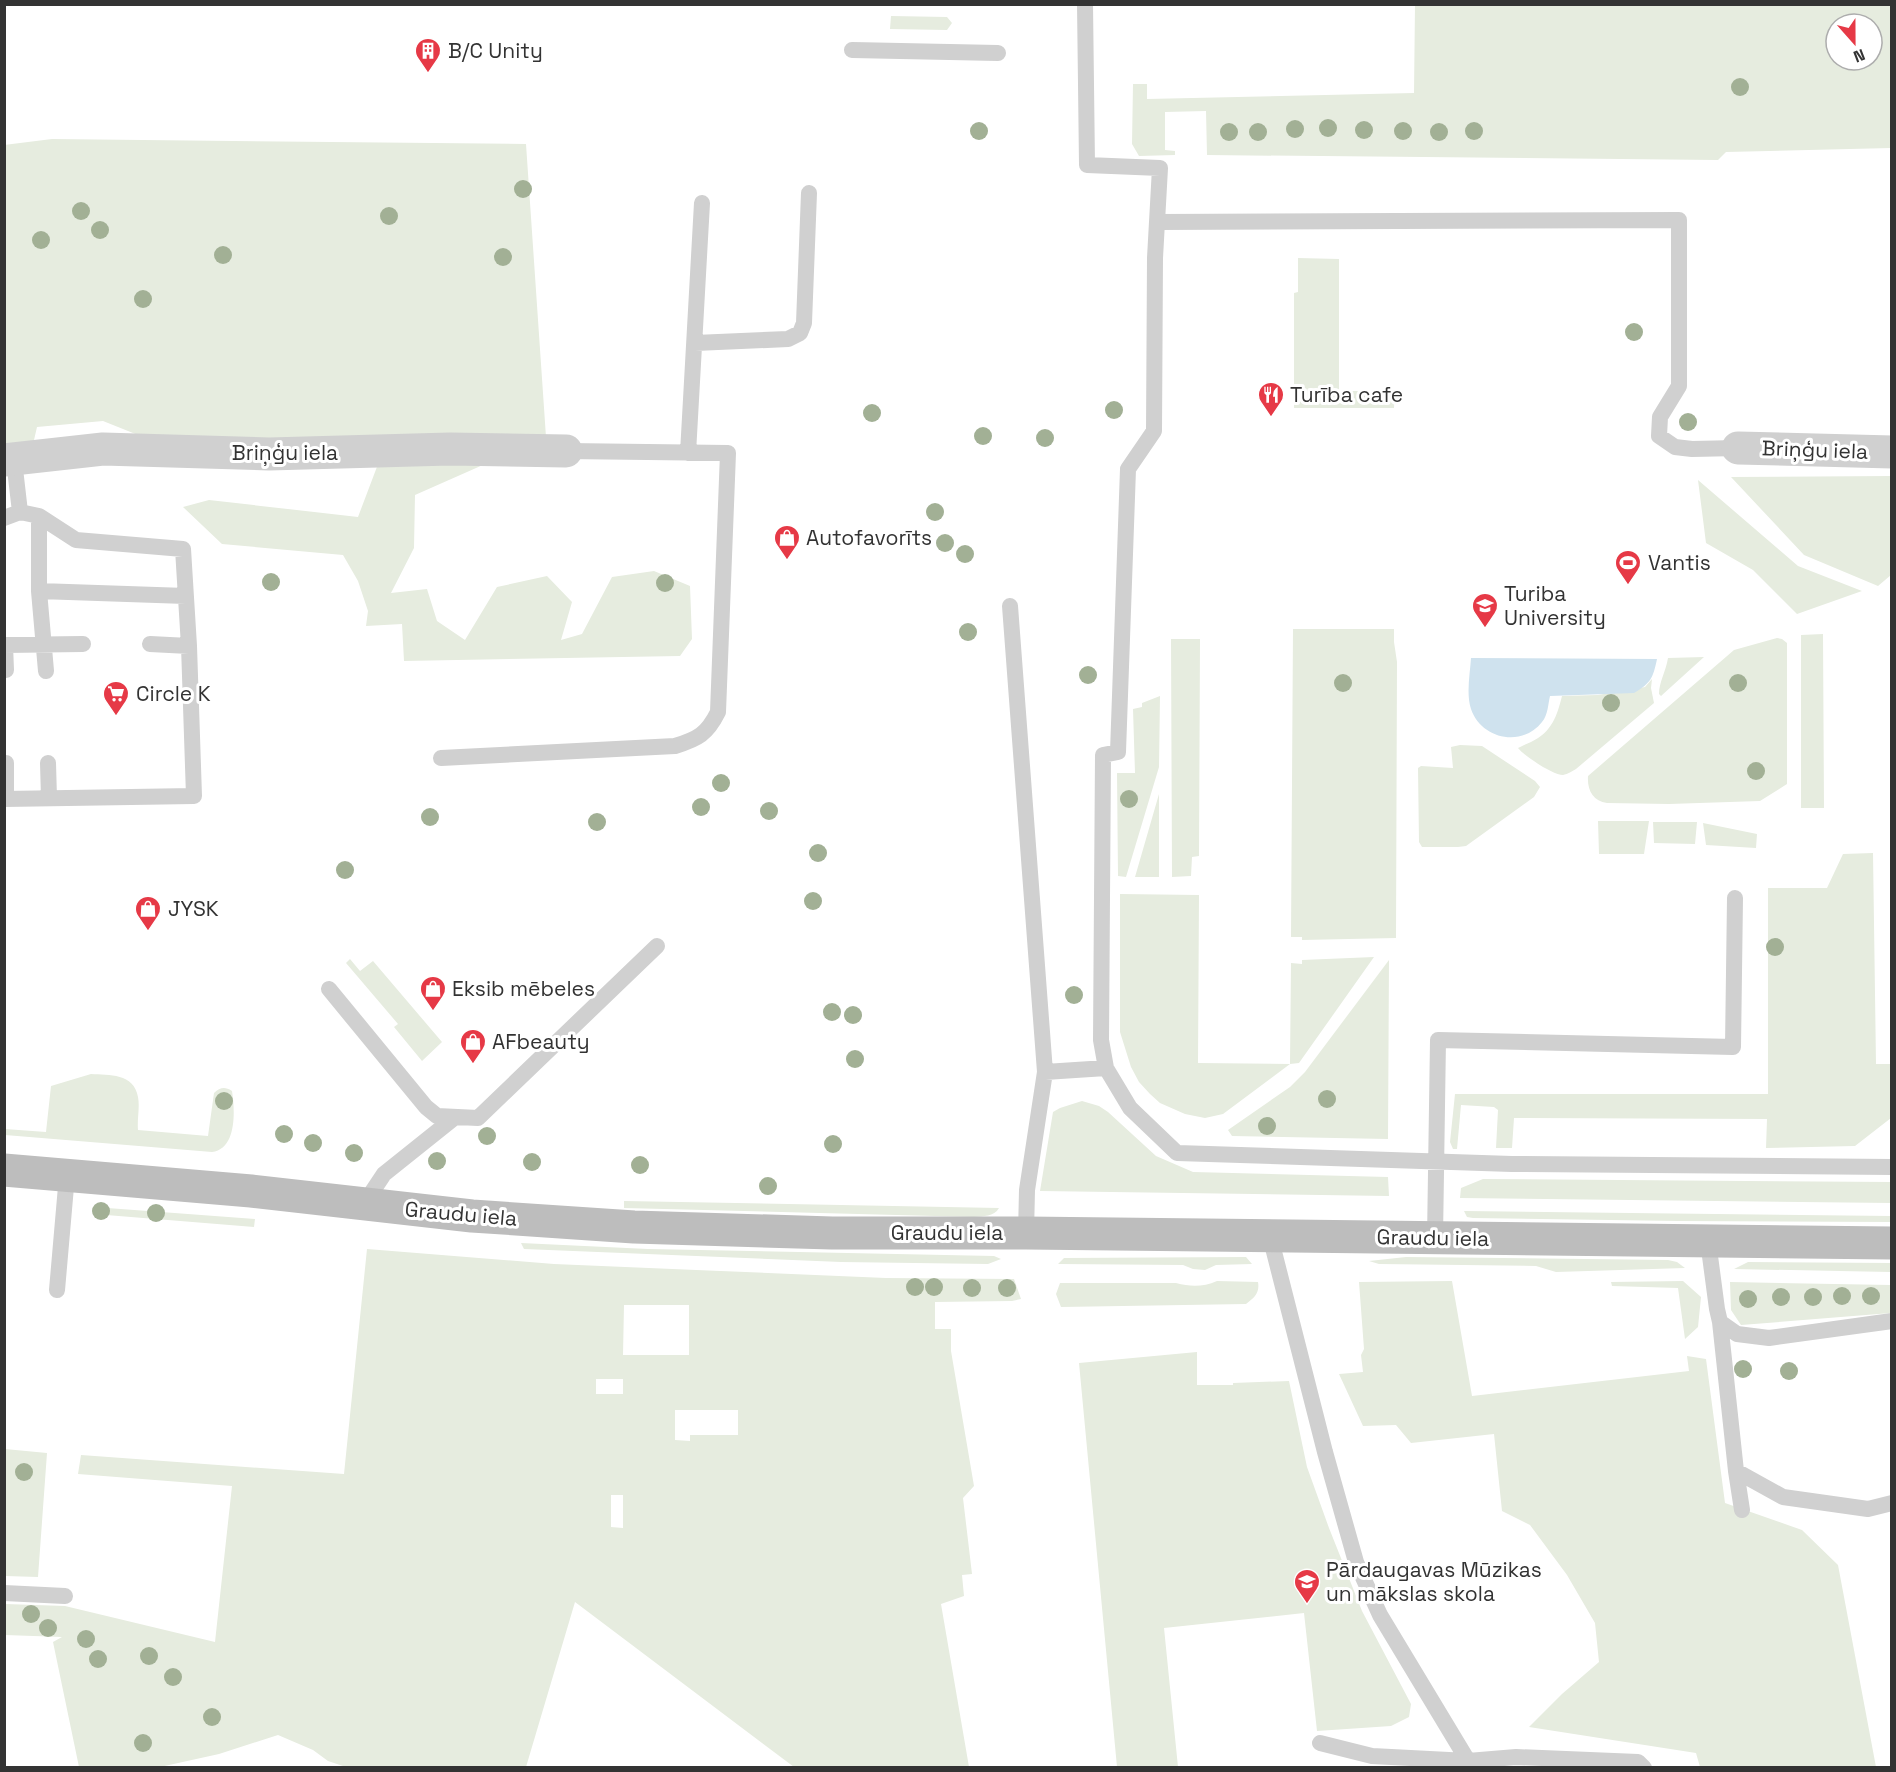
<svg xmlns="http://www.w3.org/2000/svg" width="1896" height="1772" font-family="'Space Grotesk',sans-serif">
<rect width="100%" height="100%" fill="#fff"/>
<!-- green -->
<path fill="#e6ecdf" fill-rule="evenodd" d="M1415,5h476v143l-165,4 -8,8 -511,-5 -1,-44 -41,1v38l10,1v4l-36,1 -7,-12 1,-60h14v15l267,-6zM1836,24h36v36h-36z
M891,16l56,1 5,6 -5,7 -57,-1z
M52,139l474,5 20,293 -131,58 -1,53 -23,45 36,-4 10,32 28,19 32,-53 50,-11 25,26 -11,38 21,-6 30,-57 42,-6 36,15 2,53 -12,17 -276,5 -2,-37 -36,2 2,-15 -10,-30 -15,-26 -121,-11 -39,-37 26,-7 149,17 28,-74 -238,-4 -45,-18 -66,6 -6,26h-26l-1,-308z
M1298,258l41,1v132h56l-1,17h-100v-115l4,-1z
M1891,476v99l-13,11 -74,-31 -73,-78z
M1698,480l100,86 64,25 -65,23 -44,-44 -47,-27z
M1293,629h101v13l3,20 -1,276 -94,2v-3h-11z
M1823,634l1,174h-23v-173z
M1777,638l5,1 5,4v141l-27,17 -91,3 -62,-1c-14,-2 -20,-13 -19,-27l146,-126z
M1171,639h29l-1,217 -7,1 -1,19 -19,1z
M1704,657l-43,39 -2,-2c0,-12 7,-23 9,-36z
M1652,679l-1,9 3,15 -78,66c-4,2 -8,5 -13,6 -10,0 -39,-19 -45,-27 5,-3 9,-4 13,-6 21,-10 26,-26 31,-46l36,-1 47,-8z
M1160,696l-1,71 -33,110 -8,-1 -1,-103h18l-2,-64 9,-2v-4z
M1460,745l22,1 53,35 5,6 -6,10 -68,49 -8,1h-36l-3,-5 -1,-74 3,-2 32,2 -2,-21z
M1159,794v83h-24z
M1598,821h51l-5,33h-45z
M1653,822h44l-2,22 -41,-1z
M1703,823l54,11 -1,14 -50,-3z
M1873,853l3,211h15v54l-36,28 -89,2 1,-29 -253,-1 -2,30h-16l2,-38 -4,-3 -33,-2 -4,44h-4l-3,-7 5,-48h313v-206h59l16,-34z
M1120,894l79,1 -1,168 92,1 1,-101 11,1v-4l72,-3 -75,106 -9,1 -67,50 -18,4 -20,-4 -25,-11 -10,-9 -11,-12 -8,-15 -11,-35z
M350,959l10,12 13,-10 69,81 -20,19 -28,-34 4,-3 -52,-61z
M1389,960l-1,179 -156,-3 -4,-6 62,-43 15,-15z
M91,1074c18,1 43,-1 47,23 2,10 -1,23 0,33l70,6 6,-43c6,-5 10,-7 18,-2 3,19 5,58 -20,61l-207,-17v-6l41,3 5,-46z
M1082,1101l17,5 9,6 48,44 37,16 195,5 1,19 -349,-5 13,-79 7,-4z
M1483,1179l408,3v21l-431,-5 1,-10z
M624,1201l375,7c-5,9 -16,8 -25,9l-350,-9z
M94,1207l161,12 -1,8 -160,-13z
M1464,1211l427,5 1,6 -213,-1 -206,-3 -6,-1z
M521,1243l127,6 346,7 7,3 -13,5 -147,-2 -317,-13z
M367,1249l187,15 332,14 128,1 7,20 -9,2 -77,1v27h16v22l23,135 -11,12 9,76 -10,1 2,21 -23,8 28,163h-175l-219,-165 -49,165h-180l-18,-6 -15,-11 -35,-15 -59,19 -59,13h-81l-26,-125 9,-5 -57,-2v-31l60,2 150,36 17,-156 -154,-12 3,-19 263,19zM624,1305h65v50h-66zM596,1379h27v15h-27zM675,1410h63v25h-48v6l-15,-1zM611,1495h12v33l-12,-1z
M1246,1257l6,7 -36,1 -11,5 -12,-1 -10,-4 -125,-1 6,-6z
M1406,1257l262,3 9,2 8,6 -129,4 -20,-6 -157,-2 -10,-3z
M1748,1262l143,1v9l-157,-3z
M1217,1281l41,1c2,11 -4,16 -12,22l-185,3 -5,-13 4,-11h116c15,4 27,4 41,-2z
M1452,1281l20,115 217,-25 -2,-15 19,3 19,144 77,27 36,35 38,202h-176l-4,-14 -167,-26 33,-33 37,-32 -4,-39 -28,-48 -37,-50 -28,-14 -8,-77 -83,9 -15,-18 -33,1 -24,-52 24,-2 -2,-17 3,-6 -5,-67z
M1683,1281l18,16 -3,30 -13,12 -7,-51 -66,-2 -1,-4z
M1730,1282l161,3v28l-150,12 -10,-15z
M1197,1352v33h36v-2l56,-2 18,86 22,61 33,83 49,93 -2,13 -18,9 -74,5 -13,-118 -140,15 14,139h-61l-38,-404z
M5,1449l42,4 -9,124 -33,-1z"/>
<!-- water -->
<path fill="#cfe2ee" d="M1471,658l186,1c-4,19 -6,24 -23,34l-84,3c-2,8 -2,19 -8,26 -20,26 -61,17 -71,-13 -5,-15 -1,-35 0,-51z"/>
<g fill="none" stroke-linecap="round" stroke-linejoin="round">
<!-- lane -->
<path stroke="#d0d0d0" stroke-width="16" d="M1085,4l2,161 73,3 -5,90 -1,173 -26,38 -10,283 -15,3 -2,285 5,28 24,40 47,45 335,11 380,3
M852,50l146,3
M1158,222l521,-2v166l-19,31 -1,19 16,11 17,2 46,-1
M695,343l93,-4 12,-6 4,-10 5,-130
M688,453l14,-250
M39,516v75l7,80
M4,518l16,-6 -6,-52
M39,591l147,5
M1010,606l35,466 -18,118 -1,43
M150,644l39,2
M4,645l79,-1
M5,645l1,25
M441,758l234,-12c23,-7 32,-12 43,-34l10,-259 -162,-2
M6,763v36
M48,763l1,35
M4,799l190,-3 -5,-150 -6,-97 -107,-9 -37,-24 -19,-4
M329,989l97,118 11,9 41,2 179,-172
M1045,1072l61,-4
M364,1204l20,-30 70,-56
M1270,1236l55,216 31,110 24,53 88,146 2,7
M1435,1238l3,-198 295,7 2,-149
M1708,1241l9,68 3,13 16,149 6,39
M57,1290l10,-115
M1720,1322l17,12 32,4 123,-17
M1736,1471l47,26 85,12 24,-6
M4,1593l61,3
M1320,1743l52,13 96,5 48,-4 122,5 6,6"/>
<!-- street -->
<path stroke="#d0d0d0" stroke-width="33" d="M1738,448l154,4
M4,460l99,-11 166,5 181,-5 116,2"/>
<!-- secondary -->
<path stroke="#bdbdbd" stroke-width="33" d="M4,1170l247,21 221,25 162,11 198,6h194l866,10"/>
</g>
<!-- trees -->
<g fill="#a2b095">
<circle cx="1740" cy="87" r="9"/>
<circle cx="1328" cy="128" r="9"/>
<circle cx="1295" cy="129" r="9"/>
<circle cx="1364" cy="130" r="9"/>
<circle cx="979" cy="131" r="9"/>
<circle cx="1403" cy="131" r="9"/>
<circle cx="1474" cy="131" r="9"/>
<circle cx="1229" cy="132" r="9"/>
<circle cx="1258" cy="132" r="9"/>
<circle cx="1439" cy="132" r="9"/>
<circle cx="523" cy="189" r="9"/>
<circle cx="81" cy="211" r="9"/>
<circle cx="389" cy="216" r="9"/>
<circle cx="100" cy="230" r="9"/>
<circle cx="41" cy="240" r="9"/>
<circle cx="223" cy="255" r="9"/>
<circle cx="503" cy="257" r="9"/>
<circle cx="143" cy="299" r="9"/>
<circle cx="1634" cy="332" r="9"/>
<circle cx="1114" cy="410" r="9"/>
<circle cx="872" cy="413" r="9"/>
<circle cx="1688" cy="422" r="9"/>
<circle cx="983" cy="436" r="9"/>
<circle cx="1045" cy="438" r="9"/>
<circle cx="935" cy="512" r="9"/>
<circle cx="945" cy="543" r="9"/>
<circle cx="965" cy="554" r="9"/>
<circle cx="271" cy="582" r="9"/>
<circle cx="665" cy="583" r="9"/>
<circle cx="968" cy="632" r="9"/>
<circle cx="1088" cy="675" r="9"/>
<circle cx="1343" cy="683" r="9"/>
<circle cx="1738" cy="683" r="9"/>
<circle cx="1611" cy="703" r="9"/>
<circle cx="1756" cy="771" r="9"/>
<circle cx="721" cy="783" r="9"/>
<circle cx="1129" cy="799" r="9"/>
<circle cx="701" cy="807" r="9"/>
<circle cx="769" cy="811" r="9"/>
<circle cx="430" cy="817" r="9"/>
<circle cx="597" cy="822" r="9"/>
<circle cx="818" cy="853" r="9"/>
<circle cx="345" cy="870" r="9"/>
<circle cx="813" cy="901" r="9"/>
<circle cx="1775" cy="947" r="9"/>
<circle cx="1074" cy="995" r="9"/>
<circle cx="832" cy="1012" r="9"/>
<circle cx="853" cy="1015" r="9"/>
<circle cx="855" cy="1059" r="9"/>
<circle cx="1327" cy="1099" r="9"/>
<circle cx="224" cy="1101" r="9"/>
<circle cx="1267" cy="1126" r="9"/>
<circle cx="284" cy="1134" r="9"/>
<circle cx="487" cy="1136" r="9"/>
<circle cx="313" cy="1143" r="9"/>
<circle cx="833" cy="1144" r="9"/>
<circle cx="354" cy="1153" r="9"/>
<circle cx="437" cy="1161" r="9"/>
<circle cx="532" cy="1162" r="9"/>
<circle cx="640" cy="1165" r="9"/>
<circle cx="768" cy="1186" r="9"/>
<circle cx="101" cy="1211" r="9"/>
<circle cx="156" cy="1213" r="9"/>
<circle cx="915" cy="1287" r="9"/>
<circle cx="934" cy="1287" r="9"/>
<circle cx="972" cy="1288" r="9"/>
<circle cx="1007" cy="1288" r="9"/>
<circle cx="1842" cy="1296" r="9"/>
<circle cx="1871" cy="1296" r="9"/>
<circle cx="1781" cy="1297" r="9"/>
<circle cx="1813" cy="1297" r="9"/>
<circle cx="1748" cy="1299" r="9"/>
<circle cx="1743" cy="1369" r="9"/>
<circle cx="1789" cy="1371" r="9"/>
<circle cx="24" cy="1472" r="9"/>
<circle cx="31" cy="1614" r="9"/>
<circle cx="48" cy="1628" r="9"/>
<circle cx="86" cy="1639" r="9"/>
<circle cx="149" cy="1656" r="9"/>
<circle cx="98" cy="1659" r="9"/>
<circle cx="173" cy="1677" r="9"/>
<circle cx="212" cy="1717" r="9"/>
<circle cx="143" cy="1743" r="9"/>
</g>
<!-- icons -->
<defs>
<symbol id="building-pin" viewBox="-11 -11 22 30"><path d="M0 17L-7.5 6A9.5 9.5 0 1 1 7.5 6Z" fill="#e63946" stroke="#fff"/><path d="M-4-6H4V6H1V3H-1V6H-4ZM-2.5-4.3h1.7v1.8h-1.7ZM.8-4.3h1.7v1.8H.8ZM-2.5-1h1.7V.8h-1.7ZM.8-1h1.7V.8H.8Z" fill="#fff"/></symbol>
<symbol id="restaurant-pin" viewBox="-11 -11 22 30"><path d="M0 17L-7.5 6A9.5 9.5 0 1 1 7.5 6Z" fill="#e63946" stroke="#fff"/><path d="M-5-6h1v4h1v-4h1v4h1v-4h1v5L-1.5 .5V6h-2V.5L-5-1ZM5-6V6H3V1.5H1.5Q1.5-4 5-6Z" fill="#fff"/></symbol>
<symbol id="shop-pin" viewBox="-11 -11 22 30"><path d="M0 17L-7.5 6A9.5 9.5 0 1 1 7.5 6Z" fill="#e63946" stroke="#fff"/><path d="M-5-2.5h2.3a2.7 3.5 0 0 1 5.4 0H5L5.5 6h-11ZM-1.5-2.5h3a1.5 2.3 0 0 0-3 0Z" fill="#fff"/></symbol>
<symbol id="stadium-pin" viewBox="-11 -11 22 30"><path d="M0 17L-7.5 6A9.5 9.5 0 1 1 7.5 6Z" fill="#e63946" stroke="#fff"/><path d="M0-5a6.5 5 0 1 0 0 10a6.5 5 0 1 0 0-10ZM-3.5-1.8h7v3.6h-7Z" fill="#fff"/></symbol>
<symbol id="university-pin" viewBox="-11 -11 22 30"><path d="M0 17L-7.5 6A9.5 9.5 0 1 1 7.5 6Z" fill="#e63946" stroke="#fff"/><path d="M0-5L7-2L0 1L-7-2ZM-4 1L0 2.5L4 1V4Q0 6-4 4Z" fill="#fff"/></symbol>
<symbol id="supermarket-pin" viewBox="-11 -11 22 30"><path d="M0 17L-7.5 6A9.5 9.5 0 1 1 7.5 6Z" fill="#e63946" stroke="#fff"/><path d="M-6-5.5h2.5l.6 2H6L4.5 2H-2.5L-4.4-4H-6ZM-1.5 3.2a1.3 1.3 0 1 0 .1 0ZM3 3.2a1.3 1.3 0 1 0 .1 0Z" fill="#fff"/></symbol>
<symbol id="school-pin" viewBox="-11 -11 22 30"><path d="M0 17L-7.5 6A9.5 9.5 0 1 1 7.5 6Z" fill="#e63946" stroke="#fff"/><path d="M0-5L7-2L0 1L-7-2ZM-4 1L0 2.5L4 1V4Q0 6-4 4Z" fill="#fff"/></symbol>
</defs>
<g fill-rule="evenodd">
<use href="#building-pin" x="413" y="36" width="30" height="40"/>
<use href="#restaurant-pin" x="1256" y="380" width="30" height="40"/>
<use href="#shop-pin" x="772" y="523" width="30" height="40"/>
<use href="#stadium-pin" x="1613" y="548" width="30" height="40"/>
<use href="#university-pin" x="1470" y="591" width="30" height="40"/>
<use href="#supermarket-pin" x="101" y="679" width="30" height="40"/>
<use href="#shop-pin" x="133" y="894" width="30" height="40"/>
<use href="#shop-pin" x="418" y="974" width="30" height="40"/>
<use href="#shop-pin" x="458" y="1027" width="30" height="40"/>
<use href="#school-pin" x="1292" y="1567" width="30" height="40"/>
</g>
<g text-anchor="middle" stroke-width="6" stroke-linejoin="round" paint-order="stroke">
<!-- poi labels -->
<g font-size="21" fill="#333" stroke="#fff" text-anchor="start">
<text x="448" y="58">B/C Unity</text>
<text x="1290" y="402">Turība cafe</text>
<text x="806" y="545">Autofavorīts</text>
<text x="1648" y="570">Vantis</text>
<text x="1504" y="601">Turiba<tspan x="1504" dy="24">University</tspan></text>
<text x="136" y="701">Circle K</text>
<text x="168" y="916">JYSK</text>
<text x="452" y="996">Eksib mēbeles</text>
<text x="492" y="1049">AFbeauty</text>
<text x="1326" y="1577">Pārdaugavas Mūzikas<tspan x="1326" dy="24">un mākslas skola</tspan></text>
</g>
<!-- street labels -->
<g font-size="21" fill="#333" stroke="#fff">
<text transform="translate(1815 450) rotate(2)" y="7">Briņģu iela</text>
<text x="285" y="460">Briņģu iela</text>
<text transform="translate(461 1214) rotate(5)" y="7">Graudu iela</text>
<text x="947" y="1240">Graudu iela</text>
<text transform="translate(1433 1238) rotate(1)" y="7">Graudu iela</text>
</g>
</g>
<!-- border -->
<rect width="1896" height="1772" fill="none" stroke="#333333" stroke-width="12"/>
<!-- north arrow -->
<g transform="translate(1854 42) rotate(159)"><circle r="28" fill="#ffffff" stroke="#adadad" stroke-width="1.5"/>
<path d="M0-4.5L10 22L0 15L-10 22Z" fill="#e63946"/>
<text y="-9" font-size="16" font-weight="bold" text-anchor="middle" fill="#333333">N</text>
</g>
</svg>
